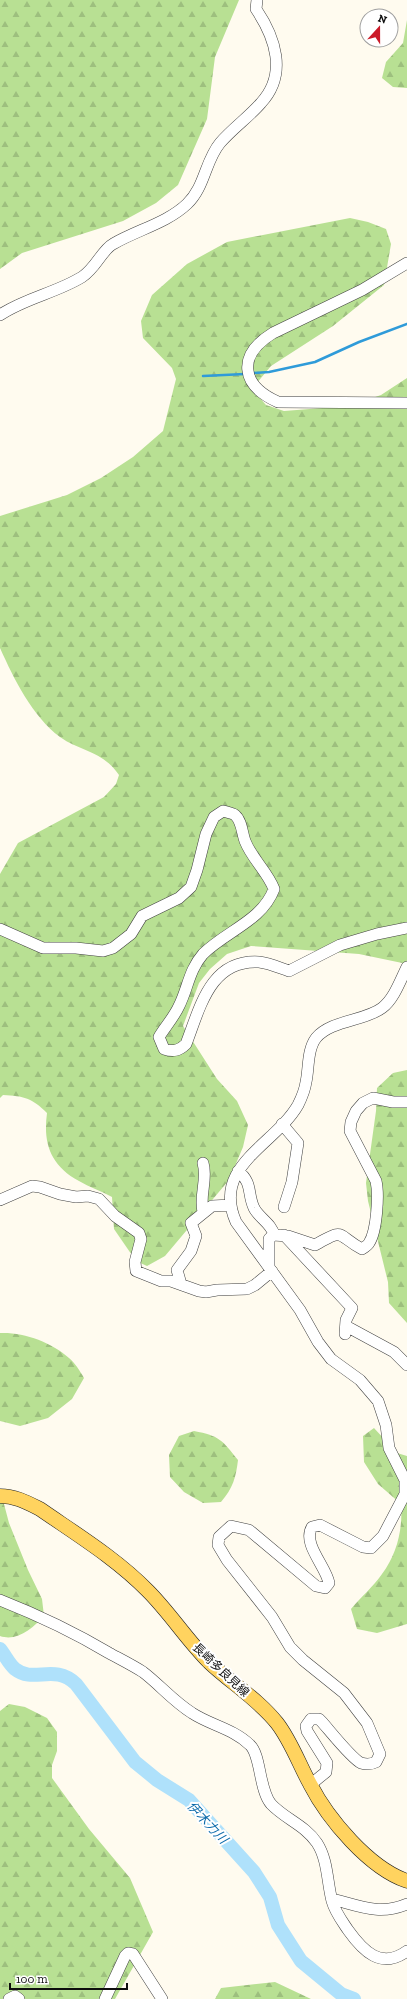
<svg xmlns="http://www.w3.org/2000/svg" width="407" height="1999" font-family="'Zilla Slab','Noto Sans JP',serif">
<defs>
<pattern id="forest-firs" width="22" height="20" patternUnits="userSpaceOnUse"><rect width="22" height="20" fill="#b8e093"/><path d="M5 1l3.5 6h-7zM16 11l3.5 6h-7z" fill="#9dbf7e"/></pattern>
</defs>
<rect width="100%" height="100%" fill="#fffbef"/>
<!-- forest -->
<path fill="url(#forest-firs)" d="M0,0h239l-24,57 -8,62 -29,66 -22,18 -33,18 -101,32 -22,16z
M407,20v68l-14,-1 -11,-9 4,-16 17,-19z
M350,218l18,4 18,7 5,15 -7,41 -51,41 -62,40 -15,18 3,13 7,8 18,6 64,-5 33,-11 26,-17v586l-48,-10 -108,-8 -24,8 -17,15 -11,14 -16,43 34,53 20,22 11,24 -5,22 -14,33 -64,76 -18,10 -11,-5 -22,-32 -2,-32c-11,-6 -23,-10 -33,-16 -29,-16 -36,-38 -32,-68 -15,-15 -23,-17 -44,-18l-3,3v-224l18,-31 86,-46 12,-13 3,-9c-17,-25 -38,-23 -59,-38 -28,-21 -46,-58 -60,-89v-132l67,-21 34,-17 32,-21 30,-26 13,-52 -4,-11 -29,-30 -2,-17 11,-26 35,-31 40,-22z
M407,1070v253l-18,-20 -1,-21 -20,-81 -2,-18 10,-72 1,-23 16,-15z
M0,1333c24,-1 51,9 69,25 6,5 11,13 15,20l-12,21 -24,19 -28,8 -20,-5z
M374,1428l23,25 10,3v168l-30,9 -20,-4 -6,-20c10,-12 22,-22 31,-35 15,-20 21,-45 19,-70l-23,-20 -14,-22 -1,-26z
M194,1431c26,5 28,9 44,29 -2,17 -5,28 -17,42l-18,1 -19,-11 -14,-15 -1,-22 10,-19z
M0,1489l9,34 19,47 14,29 2,17c-11,12 -27,26 -44,20z
M9,1704l16,3 22,11 10,14v19l-5,14v13l37,51 41,49 23,54 -38,67h-115v-288z
M275,1982l36,17h-96l6,-11z"/>
<g fill="none" stroke-linecap="round" stroke-linejoin="round">
<!-- stream -->
<path stroke="#2f9bd9" stroke-width="2.5" d="M252,373l17,-1 46,-10 44,-20 48,-18
M203,376l42,-2"/>
<!-- river -->
<path stroke="#afe1fb" stroke-width="14" d="M0,1649c5,6 9,15 15,20 19,15 39,-6 61,15l59,78 22,18 32,20 65,72 16,25 8,28 23,36 40,33 13,5"/>
<defs>
<path id="minor" d="M407,263l-45,27 -89,43c-36,22 -33,52 5,69l129,1
M0,315c25,-17 56,-22 82,-38 14,-9 20,-27 31,-33 24,-14 54,-21 74,-40 18,-17 18,-43 33,-61 13,-15 29,-26 41,-40 27,-29 14,-66 -5,-94l1,-9
M0,929l43,19h33l27,3 10,-3 18,-14 11,-18 37,-18 12,-11 6,-17 9,-36 8,-17 9,-6c3,1 9,2 12,4 7,6 7,18 10,26 7,18 22,30 29,48 -12,32 -48,42 -71,65 -14,16 -15,34 -24,52 -5,11 -14,21 -20,31l5,12c9,3 15,2 22,-5 14,-36 24,-85 73,-82 10,1 21,6 30,9l51,-26 37,-11 30,-6
M282,1124l16,19 -6,39 -8,25
M203,1163c5,16 -4,32 0,49
M238,1171c15,12 9,22 16,37 5,10 18,16 20,27
M0,1200l32,-14 8,1 20,7 16,3 12,-1 11,3 16,17 24,17 2,6 -6,23 1,9 25,10h10l28,10 7,1 11,-2 30,-1 8,-4 17,-14
M284,1235l68,73 -6,12 -1,14
M269,1266v-27l4,-4 15,1 27,9c31,-18 21,-10 47,4 3,-2 6,-4 7,-6 8,-12 10,-49 7,-62l-26,-50 1,-9 5,-11 7,-8 10,-5 20,4h14
M181,1284l-4,-14 14,-19 5,-15 -5,-13 21,-17 19,-1
M346,1326l48,26 13,13
M0,1600c38,15 74,32 109,53 11,6 23,12 34,19 17,13 30,29 49,41 18,12 42,16 58,32 11,10 9,45 21,59 14,15 34,21 46,39 11,17 10,39 15,58 3,11 10,20 16,29 15,21 33,40 59,21
M310,1785l16,-13 1,-9 -20,-32 -1,-5 5,-7h8l3,3c8,9 30,37 39,41 6,2 11,1 15,-1l4,-8 -13,-31 -23,-30 -41,-33 -13,-13 -18,-30 -45,-57 -9,-15 1,-8 12,-11 18,4 67,56 9,2 4,-5c-3,-17 -27,-39 -17,-56l8,-2 43,22 8,1 12,-12 22,-42v-14l-16,-32 -3,-23 -8,-24 -18,-21 -29,-21 -13,-17 -18,-32 -64,-88c-25,-56 39,-77 62,-117 3,-6 7,-16 8,-23 3,-13 1,-32 10,-44 15,-18 49,-17 66,-30 12,-9 18,-27 25,-41
M333,1901l3,-1c26,7 45,15 71,4
M9,1999l6,-3 4,3
M105,1999l20,-43 3,-3 5,1 29,45"/>
<path id="major" d="M0,1496c15,0 26,6 40,13 36,25 77,50 108,82 22,22 39,49 61,71 22,21 49,37 68,61 14,18 22,41 33,61 18,35 59,84 97,97"/>
</defs>
<!-- minor casing -->
<use href="#minor" stroke="#414141" stroke-width="12"/>
<!-- major casing -->
<use href="#major" stroke="#1f1f1f" stroke-width="15"/>
<!-- minor -->
<use href="#minor" stroke="#fff" stroke-width="11"/>
<!-- major -->
<use href="#major" stroke="#ffd35f" stroke-width="14"/>
</g>
<g text-anchor="middle" stroke-width="4" stroke-linejoin="round" paint-order="stroke">
<!-- street labels -->
<g font-size="12" fill="#0e0e0e" stroke="#fff">
<text transform="translate(221 1670) rotate(43)" y="4">長崎多良見線</text>
</g>
<!-- water labels -->
<g font-size="13" font-style="italic" fill="#0c6bab" stroke="#fff">
<text transform="translate(208 1822) rotate(47)" y="5">伊木力川</text>
</g>
</g>
<!-- north arrow -->
<g transform="translate(379 28) rotate(21)"><circle r="19" fill="#ffffff" stroke="#9f9f9f"/>
<path d="M0-3L7 15L0 10L-7 15Z" fill="#cb1a28"/>
<text y="-6" font-size="11" font-weight="bold" text-anchor="middle" fill="#0e0e0e">N</text>
</g>
<!-- scale -->
<path d="M10 1983v6h117v-6" fill="none" stroke="#0e0e0e" stroke-width="2"/>
<text x="16" y="1983" font-size="12" fill="#0e0e0e" stroke="#ffffff" stroke-width="3" paint-order="stroke">100 m</text>
</svg>
